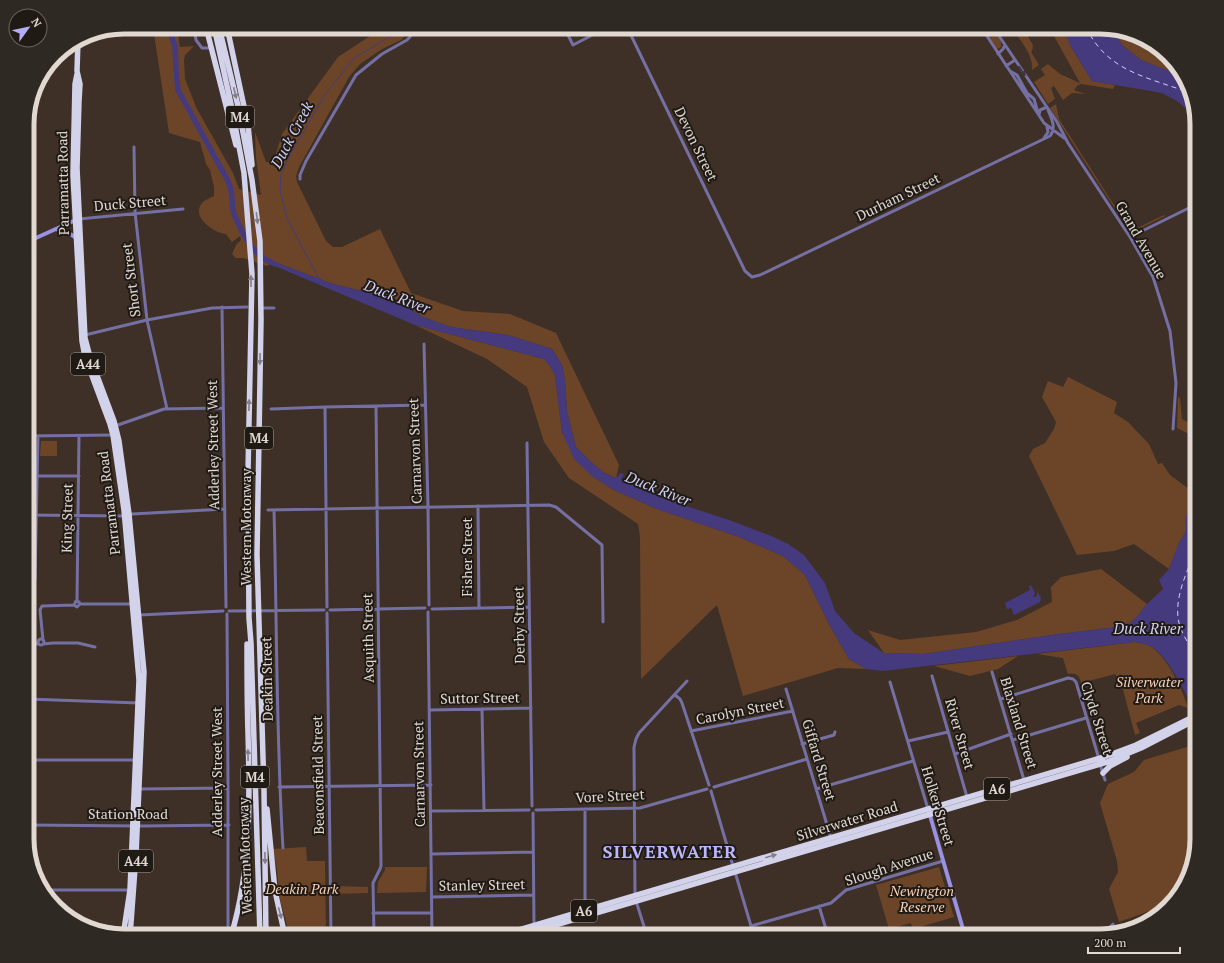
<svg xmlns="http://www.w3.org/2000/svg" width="1224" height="963" font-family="'PT Serif',serif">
<rect width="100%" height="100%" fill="#3e3026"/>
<!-- green -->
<path fill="#6c4529" d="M153,27h20l5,7 2,13 14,-1 -9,9 -1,5 1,19 12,30 36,64 6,16 22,6 -5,-38 -1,-25 11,30 7,1 9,-29 56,-77 35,-23 15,-7h25l-12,13 -19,9 -22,15 -11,13 -50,90 -3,9 1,6 29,59 7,6h9l38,-18 31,64 52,18 47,3 46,19 63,132 -3,13 -13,-6 -13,-11 -14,-14 -9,-35 -2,-31 -3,-16 -10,-16 -44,-14 -57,-8 -28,-10 -28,-18 -62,-15 -64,-24 1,4 -3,2 -24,-8h-7l-4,-4 4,-9 5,-5 -1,-4 -8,6 -6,-8c-12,-1 -37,-18 -23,-32 3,-3 8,-4 11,-6v-9l-4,-17 -4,-6 -6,-22 -31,-9z
M982,27h9l10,15v5l-3,2 -2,-1z
M1011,27h11l11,18 -1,6 -1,1 8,13 -7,5c2,-15 -13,-31 -21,-43z
M1049,27h15l6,18 22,36 23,4 -2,4 -32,-5 -4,2 -3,4 11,4 -13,-1 -9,7 -9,-14 -3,2 4,11 -7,5 -14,-22 11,-7 -4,-6 7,-5 12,10 20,9z
M1112,29l25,5 27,17 20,26 -43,-17 -18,-14z
M1056,104l3,15 71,111h3l31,-15 1,1 -32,16h-3l-80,-124z
M415,325l129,34 6,7 5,9 7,57 30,44 22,14 43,19 82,28 44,19 22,19 24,49 20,35 17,10 -28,-1 -95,28 -26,-91 -76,74 -1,-140 -1,-10 -1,-5 -69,-46 -25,-36 -17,-55 -40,-28z
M1068,377l49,25 -3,11 14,9 21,22 9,20 4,-1 8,12 23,17 -7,39 -7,12 -10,26 -35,-25 -20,7 -37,4 -48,-99 4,-7 12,-6 9,-14 2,-7 -14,-25 6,-16 15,6z
M1178,397l2,1 2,21 15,8v11l-20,-10z
M41,441h16v15h-17z
M1101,569l46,35 -11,14 -10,8 -67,8 -135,20 -40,-1 -16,-23 32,10 76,-8 41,-12 35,-18 -1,-15 10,-10z
M1135,642c5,1 11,2 15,4 17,10 33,44 38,62l-9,-3 -43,18 4,10 -5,2 -14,-53 -6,-8 -34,9c-1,-7 -5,-11 -13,-9l-5,-16 -26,-4z
M1018,656l-20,13 -28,7 -36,-10z
M1197,744v96l-5,31 -19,32 -14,11 -4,-5 -36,13 -10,-33 9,-17 -1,-11 -17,-58 8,-19 26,-12 10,-12z
M306,847l1,14h18l1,75h-36l-11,-40 -2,-27 -4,-20z
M385,867h42l-1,25 -49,1 1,-11 7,-12z
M939,867l15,50 -41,12 -2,-6 -22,6 -13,-44z
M335,886l33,1v6l-33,1z
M1157,915l-14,11 -18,4 -5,-4 18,-5 8,-5 6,1z"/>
<!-- water -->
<path fill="#453a7e" d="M1064,27h37l11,2 11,17 18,14 43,17 3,4 8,35 -18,-15 -15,-8 -70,-12 -22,-36z
M269,260l64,24 62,15 28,18 28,10 57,8 44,14 10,16 3,16 2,31 9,35 14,14 13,11 12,6 6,-5 3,1 -3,6 50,21 58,19 40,15 19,9 16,11 21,28 10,28 19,22 30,20 40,1 135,-20 67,-8 10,-8 11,-14 16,-15 -4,-9 10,-11 10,-26 7,-12 -1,-11 12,-39v234c-10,-18 -28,-59 -47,-69 -4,-2 -10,-3 -15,-4l-252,29 -17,-2 -17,-10 -20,-35 -24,-49 -22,-19 -44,-19 -82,-28 -43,-19 -22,-14 -18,-17 -12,-27 -7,-57 -5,-9 -6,-7 -129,-34 -145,-61z
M1031,585l4,8 -2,4 4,-1v-5l4,7 -1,4 -26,13 -3,-7 -4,1 -2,-6 25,-13 -1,-4z"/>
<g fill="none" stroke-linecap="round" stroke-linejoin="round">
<!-- stream -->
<path stroke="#453a7e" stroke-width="1" d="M319,279l-32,-61 -7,-28 1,-16 8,-17 37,-64 28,-35 52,-31"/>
<!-- river -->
<path stroke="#453a7e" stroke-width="5.5" d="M168,27l7,19 1,24 2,20 50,91c5,11 3,16 5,28 0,4 3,10 5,14 8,18 18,34 37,41"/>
<!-- ferry -->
<path stroke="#d2d0f9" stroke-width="1" stroke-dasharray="5 4" stroke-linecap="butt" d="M1086,27c21,45 62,50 104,66
M1197,656c-7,-10 -15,-21 -18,-33 -6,-25 9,-53 18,-76"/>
<!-- street -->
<path stroke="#7470a3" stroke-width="3" d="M194,27l2,13 6,8h6
M564,27l9,18 35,-18
M627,27l118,244 7,6 8,-2 290,-139c7,-8 1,-18 -2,-26
M981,27l63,96 20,15
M993,27l64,95 11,21 62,94 23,40 17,54 6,52 -3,46
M998,54l5,-5 2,-4
M1006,66l9,-6
M1010,71l7,4 10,18 7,6 4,14
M1039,115l1,-5 7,-3
M1044,138l4,-6 -1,-5
M134,147l1,65 12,108 20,89
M300,179v-4l6,-14 50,-86 26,-21 25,-14 12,-13
M79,219l104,-10
M1130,237l67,-33
M222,307l4,300
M264,308h10
M85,335l62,-15 65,-12 35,-1
M424,344l4,163 1,98
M325,407l2,200
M271,409l54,-2 100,-2
M115,426l49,-17 58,-1
M27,436l86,-1
M527,443l5,363
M27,476h52
M478,506l1,102
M268,510l281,-5 7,2 46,38 1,77
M274,510c3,112 2,225 9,338
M27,515l97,1 8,-2 93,-5
M27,555l8,1
M35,580l3,-144
M77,601l2,-165
M80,604h52
M432,609l97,-2
M330,610l95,-2
M229,611l95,-1
M428,612l4,324
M327,613l4,323
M227,614l1,170v146
M139,615l84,-4
M38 642a3 3 0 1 1 6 0a3 3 0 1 1-6 0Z
M43,640l-3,-30 2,-4 32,-1 3,2 3,-3 -1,-2 -3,-1 -2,4
M27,643l12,1
M43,644l10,-1h25l17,4
M992,672l32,108
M932,676l35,121
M890,682l38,127
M786,689l45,149
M675,695l5,4 2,4 27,82
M27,699l112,4
M1001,699l67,-21 5,1 3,3 23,77
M482,709l2,101
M430,710l101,-2
M691,731l102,-20
M1013,740l73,-22
M908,741l40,-9
M802,744l32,-9 1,-3
M955,754l56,-20
M27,760h108
M1100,764l5,16
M279,787l152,-2
M714,787l93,-28
M140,789l88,-1
M816,789l97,-28
M711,791l22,75
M585,809v101
M536,810l104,-2 67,-19
M431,811l98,-1
M533,813l1,113
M27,825l115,1 87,-1
M431,854l102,-2
M735,872l19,64
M43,890h87
M635,896l-1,-149 2,-8 3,-6 48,-52
M432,897l101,-2
M636,901l11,35
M819,906l9,30
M373,913h59
M751,926l80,-23 15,-13 97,-29
M374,936l-1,-53 7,-14 1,-3 -5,-460
M1080,936l29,-8 4,-4"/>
<!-- secondary -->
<path stroke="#9991e2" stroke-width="4" d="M58,230h5l12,7
M27,242l51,-23
M929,812l36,124"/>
<!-- highway -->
<path stroke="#d3d2eb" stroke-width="5.5" d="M206,27l30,118
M214,27l17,77 13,69 8,101 -4,198 1,146 2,25 9,293
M219,27l19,79 14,74 8,61 1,79 -4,235 7,236 2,145
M227,27l21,98 4,40
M78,40l-1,31 3,13 -1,17 -2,67 8,170 5,19 24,64 5,20 10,73 15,158 -8,183 -6,81
M77,74l-2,10 -2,91 9,166 3,16 25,67 3,11 11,75 15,170 -9,210 -7,46
M1103,773l7,-7 17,-9
M267,809l8,82 10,45
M231,936c20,-66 19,-135 17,-203 -1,-29 -1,-59 -1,-89
M498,936l606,-179 32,-12 61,-30
M518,936l589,-174 34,-14 56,-29"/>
</g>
<!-- one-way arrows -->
<defs><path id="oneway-solid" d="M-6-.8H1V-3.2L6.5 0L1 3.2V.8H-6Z"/></defs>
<use fill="#393440" href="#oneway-solid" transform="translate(1022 71) rotate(56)"/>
<g fill="#827f8b">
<use href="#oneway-solid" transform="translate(235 93) rotate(77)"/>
<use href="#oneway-solid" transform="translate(257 218) rotate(83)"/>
<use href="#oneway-solid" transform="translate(251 281) rotate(-90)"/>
<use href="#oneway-solid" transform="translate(260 359) rotate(91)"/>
<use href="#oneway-solid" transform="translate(249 405) rotate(-89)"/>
<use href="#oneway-solid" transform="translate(248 755) rotate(-91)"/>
<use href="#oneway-solid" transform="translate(771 856) rotate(-16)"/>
<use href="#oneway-solid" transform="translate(265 858) rotate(89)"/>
<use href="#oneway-solid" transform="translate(280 913) rotate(75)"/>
</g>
<g text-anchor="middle" stroke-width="4" stroke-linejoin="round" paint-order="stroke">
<!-- shield labels -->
<g fill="#201a15" stroke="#a79f99" stroke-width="1">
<rect x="226" y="106" width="28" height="22" rx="3"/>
<rect x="71" y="353" width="34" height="22" rx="3"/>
<rect x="245" y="427" width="28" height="22" rx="3"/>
<rect x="241" y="766" width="28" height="22" rx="3"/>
<rect x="984" y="778" width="26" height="22" rx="3"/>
<rect x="119" y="850" width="34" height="22" rx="3"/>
<rect x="571" y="900" width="26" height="22" rx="3"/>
</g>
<g font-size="13" font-weight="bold" fill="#e1d8d1">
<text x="240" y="122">M4</text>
<text x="88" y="369">A44</text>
<text x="259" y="443">M4</text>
<text x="255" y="782">M4</text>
<text x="997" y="794">A6</text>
<text x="136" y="866">A44</text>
<text x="584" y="916">A6</text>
</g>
<!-- street labels -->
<g font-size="14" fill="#e1d8d1" stroke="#201a15">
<text transform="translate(696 144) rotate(64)" y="5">Devon Street</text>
<text transform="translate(63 183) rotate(-91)" y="5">Parramatta Road</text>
<text transform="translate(898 197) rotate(-26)" y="5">Durham Street</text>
<text transform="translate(130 203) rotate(-5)" y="5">Duck Street</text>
<text transform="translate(1141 240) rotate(60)" y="5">Grand Avenue</text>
<text transform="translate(131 280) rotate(-97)" y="5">Short Street</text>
<text transform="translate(213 445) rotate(-91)" y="5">Adderley Street West</text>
<text transform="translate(415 451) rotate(-92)" y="5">Carnarvon Street</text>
<text transform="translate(109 503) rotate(-97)" y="5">Parramatta Road</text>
<text transform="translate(67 518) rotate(-89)" y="5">King Street</text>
<text transform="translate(246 527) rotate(-90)" y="5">Western Motorway</text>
<text transform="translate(467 557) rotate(-90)" y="5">Fisher Street</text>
<text transform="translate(519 625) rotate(-91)" y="5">Derby Street</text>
<text transform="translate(368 638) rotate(-91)" y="5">Asquith Street</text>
<text transform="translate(267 679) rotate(-91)" y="5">Deakin Street</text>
<text transform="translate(480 698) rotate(-1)" y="5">Suttor Street</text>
<text transform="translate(740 711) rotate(-11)" y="5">Carolyn Street</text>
<text transform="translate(1097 718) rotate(72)" y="5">Clyde Street</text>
<text transform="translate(1019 723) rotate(73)" y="5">Blaxland Street</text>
<text transform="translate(960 734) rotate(74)" y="5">River Street</text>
<text transform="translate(819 760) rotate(73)" y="5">Giffard Street</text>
<text transform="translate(217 772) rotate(-90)" y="5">Adderley Street West</text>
<text transform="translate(419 774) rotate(-91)" y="5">Carnarvon Street</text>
<text transform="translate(318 775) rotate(-91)" y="5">Beaconsfield Street</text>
<text transform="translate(610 796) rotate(-3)" y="5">Vore Street</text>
<text transform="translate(938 806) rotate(73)" y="5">Holker Street</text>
<text x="128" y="819">Station Road</text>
<text transform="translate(847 821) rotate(-17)" y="5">Silverwater Road</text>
<text transform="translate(245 856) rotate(-92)" y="5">Western Motorway</text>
<text transform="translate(889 867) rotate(-18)" y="5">Slough Avenue</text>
<text transform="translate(482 885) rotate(-1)" y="5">Stanley Street</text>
</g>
<!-- park labels -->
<g font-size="14" font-style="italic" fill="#f6cfb5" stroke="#201a15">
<text x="1149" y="687">Silverwater<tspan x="1149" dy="16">Park</tspan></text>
<text x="302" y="894">Deakin Park</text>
<text x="922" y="896">Newington<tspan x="922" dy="16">Reserve</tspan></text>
</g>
<!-- water labels -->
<g font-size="15" font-style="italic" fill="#d2d0f9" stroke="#201a15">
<text transform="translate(292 135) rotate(-62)" y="5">Duck Creek</text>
<text transform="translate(397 297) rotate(21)" y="5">Duck River</text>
<text transform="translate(658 489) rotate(22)" y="5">Duck River</text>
<text x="1148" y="634">Duck River</text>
</g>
<!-- district labels -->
<g font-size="18" font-weight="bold" letter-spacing="1" fill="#bcb6fe" stroke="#201a15">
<text x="670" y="858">SILVERWATER</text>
</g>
</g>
<!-- crop -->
<path d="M0 0H1224V963H0ZM124 34H1100A90 90 0 0 1 1190 124V839A90 90 0 0 1 1100 929H124A90 90 0 0 1 34 839V124A90 90 0 0 1 124 34Z" fill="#2f2924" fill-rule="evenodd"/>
<path fill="none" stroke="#e1d8d1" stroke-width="5" d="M124 34H1100A90 90 0 0 1 1190 124V839A90 90 0 0 1 1100 929H124A90 90 0 0 1 34 839V124A90 90 0 0 1 124 34Z"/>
<!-- north arrow -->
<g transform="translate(28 28) rotate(57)"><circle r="19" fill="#201a15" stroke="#6d6660"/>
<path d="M0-3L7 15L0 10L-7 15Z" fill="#b3adf9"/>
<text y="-6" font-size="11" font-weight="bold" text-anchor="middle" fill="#e1d8d1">N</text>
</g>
<!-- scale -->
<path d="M1088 947v6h92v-6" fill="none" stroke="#e1d8d1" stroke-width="2"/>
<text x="1094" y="947" font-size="12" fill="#e1d8d1" stroke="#201a15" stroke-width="3" paint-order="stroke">200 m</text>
</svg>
